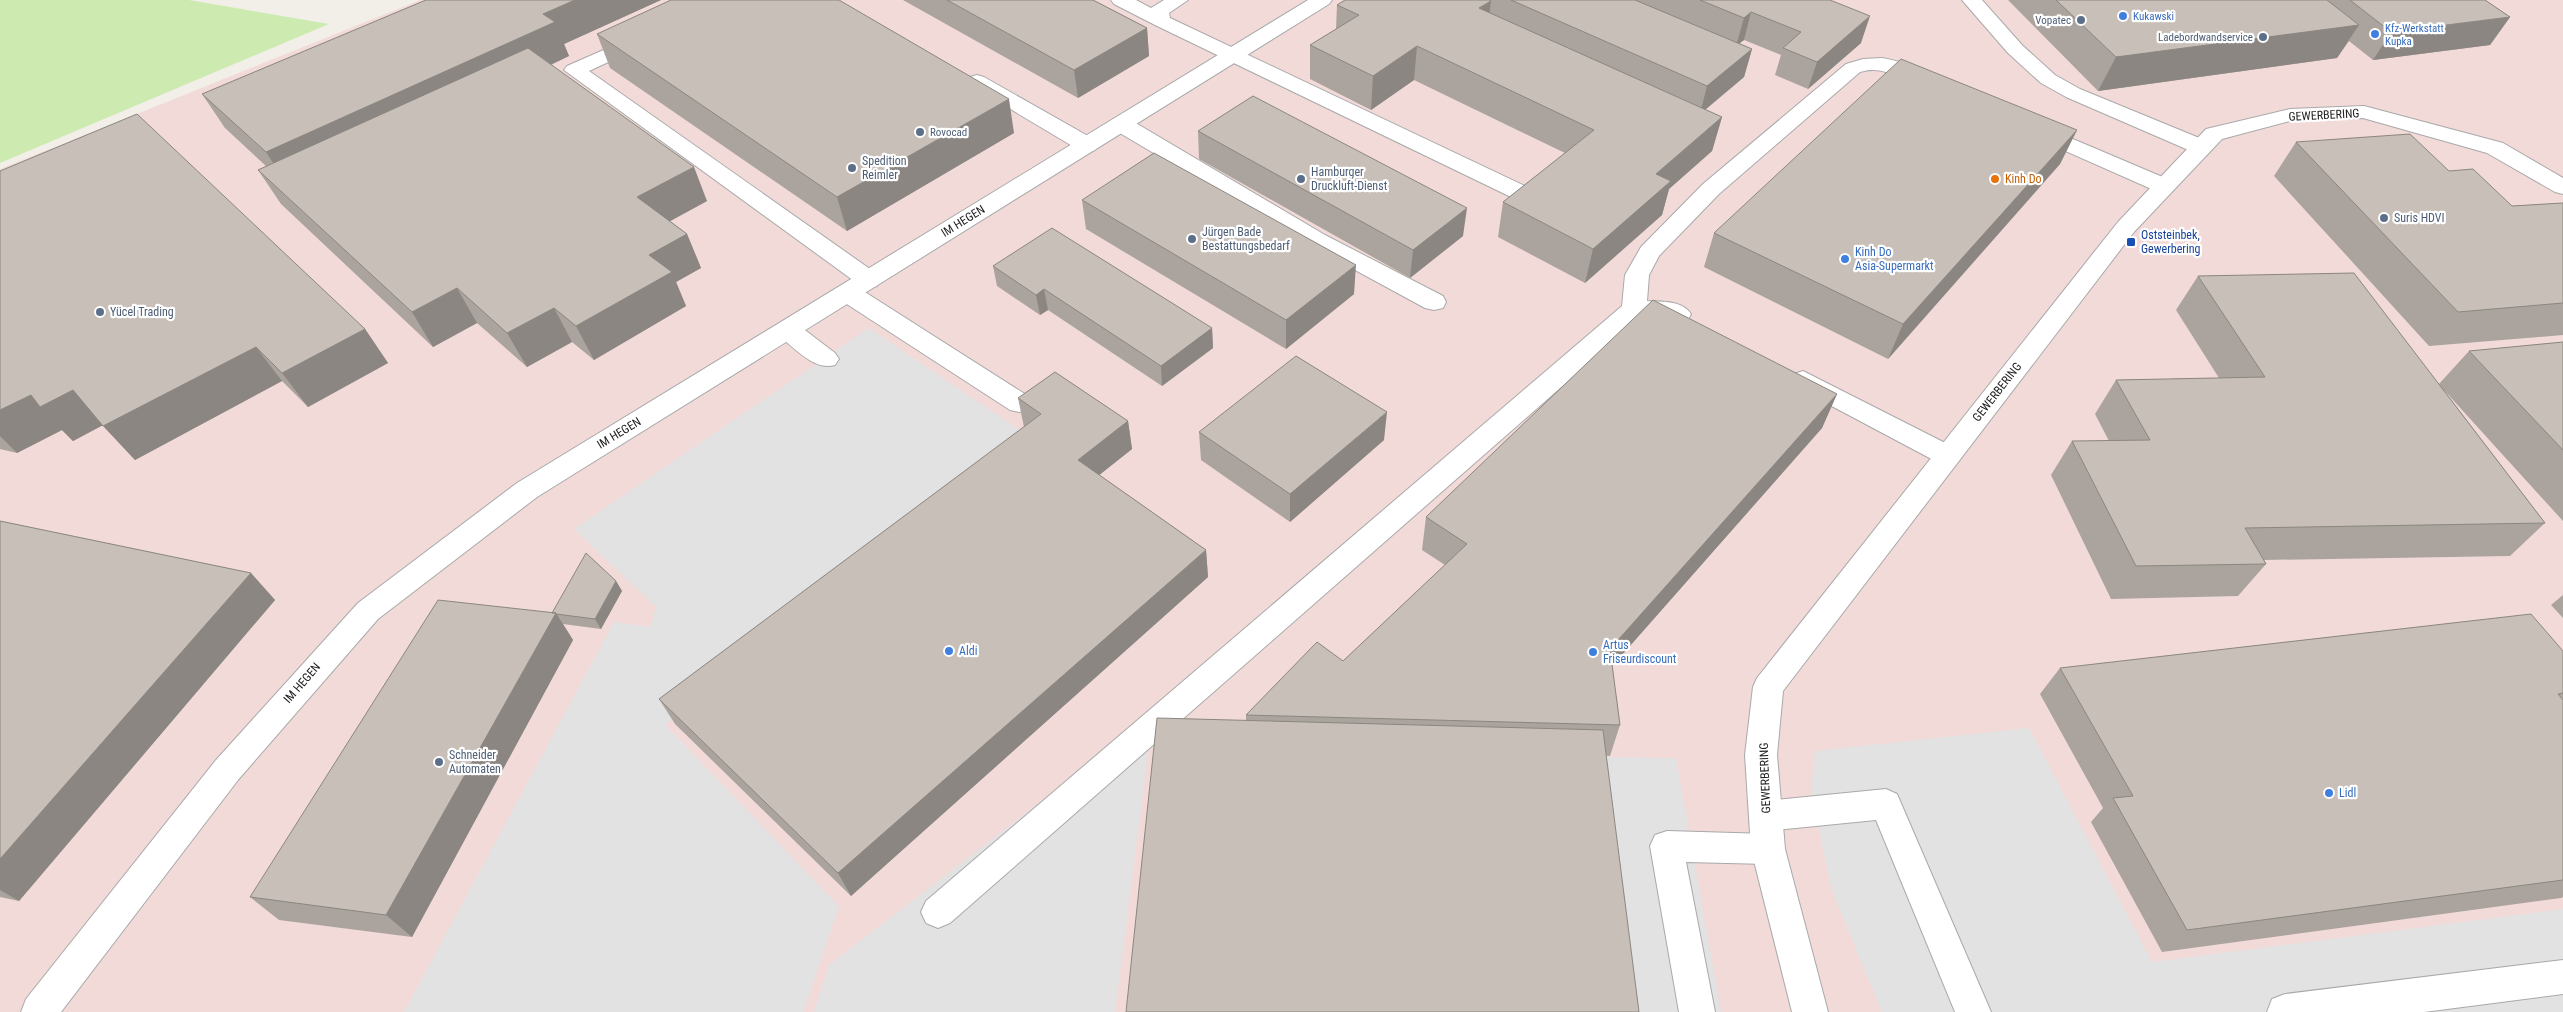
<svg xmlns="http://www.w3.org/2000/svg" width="2563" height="1012" font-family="'Roboto Condensed',sans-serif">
<rect width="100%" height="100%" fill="#f2efe9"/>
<!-- commercial -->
<path fill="#f2dad9" d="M420,0h2143v1012h-2563v-843z"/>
<!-- grass -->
<path fill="#cdebb0" d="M0,0h189l140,24 -329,139z"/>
<!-- parking -->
<path fill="#e2e2e2" d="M869,328l168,114 -372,283 174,181 -36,106h-399l210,-390 36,5 6,-20 -82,-78z
M2029,728l123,234 411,-53v103h-681l-50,-121 -21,-98 4,-42z
M1149,745l-34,267h-301l15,-47 284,-219z
M1602,757l74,1 45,254h-84z"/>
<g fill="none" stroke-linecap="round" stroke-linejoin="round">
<defs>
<path id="lane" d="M1111,0h25l15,8 13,-8h24l-19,13 1,5 357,169 3,5 -3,5 -8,2 -8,-2 -356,-172 -41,-21z
M1962,0h20l40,45 33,30 25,14 129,53 3,5 -3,5 -8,2 -8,-2 -127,-55 -25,-14 -33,-30z
M640,34l7,2 3,4 -3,4 -58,27 288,203 4,6 -4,6 -8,2 -8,-2 -297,-216 3,-4z
M1882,58c15,3 47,10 55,23l-3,4c-25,7 -43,-23 -74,-13l-141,122 -60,62 -10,19 -2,26c15,1 35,-1 44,13l-3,6c-13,3 -34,-2 -48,-2l-690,605 -12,5 -12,-5 -5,-11 5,-11 696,-595 3,-31 16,-28 62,-63 143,-120 17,-5z
M977,75l7,2 111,63 3,5 -3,5 -8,2 -8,-2 -109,-65 -3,-4 3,-4z
M1121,118l8,1 196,116 118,61 3,6 -3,6 -9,2 -9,-2 -116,-63 -196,-116 -3,-5 3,-5z
M2035,123l137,58 3,5 -3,5 -8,2 -8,-2 -129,-57 -3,-5 3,-5z
M848,285l9,2 171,109 4,7 -4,7 -9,2 -9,-2 -171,-111 -3,-6 3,-6z
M788,322l9,2 38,29 4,6 -4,6c-21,6 -40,-17 -56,-29l-3,-6 3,-6z
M1803,371l154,78 4,7 -4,7 -9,3 -9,-3 -145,-77 -4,-6 4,-6z
M1886,789l11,5 94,218h-36l-79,-192 -110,11 -11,-5 -5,-10 5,-10 11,-5z
M1667,831l101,3 12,4 5,11 -5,11 -12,4 -82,-2 29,150h-36l-29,-166 5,-11z
M2563,960v34l-139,18h-157l5,-13 13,-5z"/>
<path id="street" d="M1308,0h24l-3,4 -792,493 -159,122 -140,161 -177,232h-40l5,-13 190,-239 142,-157 159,-120z
M2364,106l139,37 60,35v16l-8,-2 -68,-39 -124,-35 -73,3 -68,18 -88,93 -351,459 -6,64 8,94 43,163h-36l-41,-163 -6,-94 8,-68 4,-9 361,-456 88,-93 84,-20z"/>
</defs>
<!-- lane casing -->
<use href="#lane" stroke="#a9a9a9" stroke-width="2"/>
<!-- street casing -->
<use href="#street" stroke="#a9a9a9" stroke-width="2"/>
<!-- lane -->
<use href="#lane" fill="#fff" fill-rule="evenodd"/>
<!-- street -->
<use href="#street" fill="#fff" fill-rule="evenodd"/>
</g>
<!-- wall -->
<path fill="#aba49e" d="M426,0h235l-97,44 5,12 -18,9 156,136 -37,20 17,13 14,34 -25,14 10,24 -92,54 -22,-18 -45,25 -50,-44 -44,24 -152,-143 -23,-34 8,-4 -41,-38 -23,-34z
M903,0h190l54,28 2,28 -71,42z
M1345,0h485l31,43 -53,46 -33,-14 6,-20 -37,-15 -5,3 13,6 -8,28 -39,33 17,7 -10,34 -43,38 -7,26 -77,68 -87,-46 5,-35 62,-49 -151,-73 -43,30 -61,-31v-34l26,-16 1,-24z
M2008,0h477l25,17 -20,28 -117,15 -24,-19 -12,17 -239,33z
M597,34l417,99 -167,98 -237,-163z
M2077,130l-17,34 -172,195 -184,-92 10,-34z
M1198,131l265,105 -53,42 -211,-119z
M2296,142l153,29 63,35 51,-3v132l-134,11 -155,-170z
M0,171l365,158 23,34 -80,44 -26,-26 -147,79 -32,-35 -30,16 -11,-11 -45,23 -17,-4z
M1082,200l272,94 -68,55 -200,-120z
M993,266l219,62 1,20 -51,38 -114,-76 -8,5 -43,-29z
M2198,276l241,108 30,-33 94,-9v179l-120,-132 102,134 -35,33 -246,4 2,4 -28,32 -127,3 -60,-124 21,-34h37l-14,-27 21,-34 103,-2 -43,-68z
M1837,394l-15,34 -210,238 8,59 -10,31 -364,-36v-5l97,-54 102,-96 -23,-15 4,-33z
M1018,398l110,23 4,28 -33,26 107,75 2,27 -357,319 -176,-172 -16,-25 365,-272z
M1199,432l185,8 -94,82 -89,-62z
M0,521l251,52 24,27 -256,301 -19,-4z
M616,581l6,10 -21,38 -38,-5 10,16 -161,297 -133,-17 -29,-23 302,-284z
M2563,595v23l-12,-13z
M2563,651v246l-2,1 -399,54 -71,-130 12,-14 -63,-114 20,-26z"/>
<!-- shaded-wall -->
<path fill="#8b8681" d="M575,0h86l-97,44 5,12 -281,130 -22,-34 277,-138z
M1491,1l-4,33 -8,-26z
M1751,12l-7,28 -8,6 8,-28z
M1870,16l-9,27 -53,46 9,-27z
M2510,17l-20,28 -117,15 18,-28z
M2359,25l-22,33 -239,33 18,-34z
M1147,28l2,28 -71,42 -4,-28z
M1417,46l-3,34 -43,30 2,-34z
M1752,49l-8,28 -44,37 7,-28z
M1009,99l5,34 -167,98 -10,-34z
M1722,117l-10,34 -43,38 -7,26 -77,68 8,-34 63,-75z
M2077,130l-17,34 -172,195 15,-35z
M694,167l13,34 -55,30 -15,-34z
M1467,208l-4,28 -53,42 3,-28z
M687,234l14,34 -25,14 10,24 -92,54 -18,-34 73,-71z
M1356,265l-2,29 -68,55v-29z
M457,288l20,35 -44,24 -21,-35z
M1044,289l4,21 -8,5 -4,-20z
M554,308l18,34 -45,25 -20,-34z
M1212,328l1,20 -51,38 -1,-20z
M365,329l23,34 -80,44 -26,-34z
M256,347l26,34 -147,79 -32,-34z
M73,390l32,34 -32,17 -11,-11 -45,23 -17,-17v-26l31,-15z
M1837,394l-15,34 -222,252 10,-31z
M1387,412l-3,28 -94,82v-28z
M1128,421l4,28 -49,39 -5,-28z
M1206,550l2,27 -357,319 -13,-23z
M251,573l24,27 -256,301 -19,-11v-31z
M616,581l6,10 -21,38 -6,-10z
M556,613l17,27 -161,297 -26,-22z"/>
<!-- building -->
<path fill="#c7bfb8" stroke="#8b8681" d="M426,0h149l-32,14 12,8 -289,130 -64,-58z
M671,0h168l170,99 -172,98 -240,-163z
M947,0h146l54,28 -73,42z
M1345,0h144l2,1 -12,7 243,109 -66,57 15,7 -78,68 -90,-47 91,-72 -177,-84 -44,30 -63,-31 49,-30 -22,-10z
M1511,0h124l117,49 -45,37z
M1700,0h130l40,16 -53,46 -34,-14 18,-16 -50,-20 -7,6z
M2056,0h271l32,25 -243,32z
M2350,0h135l25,17 -119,15z
M528,48l166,119 -57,30 50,37 -38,21 23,17 -96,54 -22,-18 -47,25 -50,-45 -45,24 -154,-142z
M1901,59l176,71 -174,194 -189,-91z
M1253,96l214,112 -54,42 -215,-119z
M137,114l228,215 -83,44 -26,-26 -153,79 -30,-36 -33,17 -9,-12 -31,15v-239z
M2410,134l39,37 24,-2 39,37 51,-3v100l-105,9 -162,-170z
M1154,153l202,112 -70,55 -204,-120z
M1052,228l160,100 -51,38 -117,-77 -8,6 -43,-29z
M2354,273l191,250 -300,5 21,36 -130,2 -64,-125 78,-1 -34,-60 149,-3 -67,-101z
M1653,300l184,94 -227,255 10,76 -374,-10 71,-73 26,19 124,-117 -41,-27z
M2563,342v108l-94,-99z
M1296,356l91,56 -97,82 -91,-62z
M1055,372l73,49 -50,39 128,90 -368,323 -179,-174 382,-285 -23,-16z
M0,521l251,52 -251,286z
M586,553l30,28 -21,38 -39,-5v-1h-4z
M438,600l118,13 -170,302 -136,-18z
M2531,614l32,37v42l-5,1 5,6v180l-376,50 -74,-132 20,-2 -73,-128z
M1157,718l446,12 36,282h-513z"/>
<!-- markers -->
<g fill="#3f7fe0" stroke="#fff" stroke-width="2">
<circle cx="2123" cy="16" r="5"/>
<circle cx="2375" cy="34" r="5"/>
<circle cx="1845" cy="259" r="5"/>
<circle cx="949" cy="651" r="5"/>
<circle cx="1593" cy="652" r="5"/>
<circle cx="2329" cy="793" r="5"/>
</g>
<g fill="#5c6f8a" stroke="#fff" stroke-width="2">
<circle cx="2081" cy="20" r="5"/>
<circle cx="2263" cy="37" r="5"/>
<circle cx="920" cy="132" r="5"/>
<circle cx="852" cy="168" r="5"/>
<circle cx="1301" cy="179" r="5"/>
<circle cx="2384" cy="218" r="5"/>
<circle cx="1192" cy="239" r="5"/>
<circle cx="100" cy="312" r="5"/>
<circle cx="439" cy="762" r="5"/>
</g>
<circle fill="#e8710a" stroke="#fff" stroke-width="2" cx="1995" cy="179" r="5"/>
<rect fill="#1a4fb4" stroke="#fff" stroke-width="2" x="2126" y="237" width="10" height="10" rx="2.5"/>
<g text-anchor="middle" stroke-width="4.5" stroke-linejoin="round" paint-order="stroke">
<!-- far-shop labels -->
<g font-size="11" fill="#366cbe" stroke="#fff" text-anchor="start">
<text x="2133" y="20">Kukawski</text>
<text x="2385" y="32">Kfz-Werkstatt<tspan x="2385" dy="13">Kupka</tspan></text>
</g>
<!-- far-service labels -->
<g font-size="11" fill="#4e5e75" stroke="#fff" text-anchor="end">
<text x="2071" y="24">Vopatec</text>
<text x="2253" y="41">Ladebordwandservice</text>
<text x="930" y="136" text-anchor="start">Rovocad</text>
</g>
<!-- street labels -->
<g font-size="12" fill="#222" stroke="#fff">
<text transform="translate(2324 115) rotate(-3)" y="4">GEWERBERING</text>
<text transform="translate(963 221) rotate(-32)" y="4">IM HEGEN</text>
<text transform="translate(1997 392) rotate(-52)" y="4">GEWERBERING</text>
<text transform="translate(619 433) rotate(-31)" y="4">IM HEGEN</text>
<text transform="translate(302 683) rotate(-49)" y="4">IM HEGEN</text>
<text transform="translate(1765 778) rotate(-92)" y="4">GEWERBERING</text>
</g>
<!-- service labels -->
<g font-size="12" fill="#4e5e75" stroke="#fff" text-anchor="start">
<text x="862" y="165">Spedition<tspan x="862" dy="14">Reimler</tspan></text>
<text x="1311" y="176">Hamburger<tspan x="1311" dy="14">Druckluft-Dienst</tspan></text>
<text x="2394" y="222">Suris HDVI</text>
<text x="1202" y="236">Jürgen Bade<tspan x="1202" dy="14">Bestattungsbedarf</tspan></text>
<text x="110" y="316">Yücel Trading</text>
<text x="449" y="759">Schneider<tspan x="449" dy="14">Automaten</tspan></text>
</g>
<!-- food labels -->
<g font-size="12" fill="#c56008" stroke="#fff" text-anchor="start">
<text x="2005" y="183">Kinh Do</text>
</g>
<!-- transit labels -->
<g font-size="12" fill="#164399" stroke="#fff" text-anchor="start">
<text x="2141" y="239">Oststeinbek,<tspan x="2141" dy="14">Gewerbering</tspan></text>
</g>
<!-- shop labels -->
<g font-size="12" fill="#366cbe" stroke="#fff" text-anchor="start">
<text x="1855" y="256">Kinh Do<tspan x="1855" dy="14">Asia-Supermarkt</tspan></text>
<text x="1603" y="649">Artus<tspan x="1603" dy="14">Friseurdiscount</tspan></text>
<text x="959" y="655">Aldi</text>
<text x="2339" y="797">Lidl</text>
</g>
</g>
</svg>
